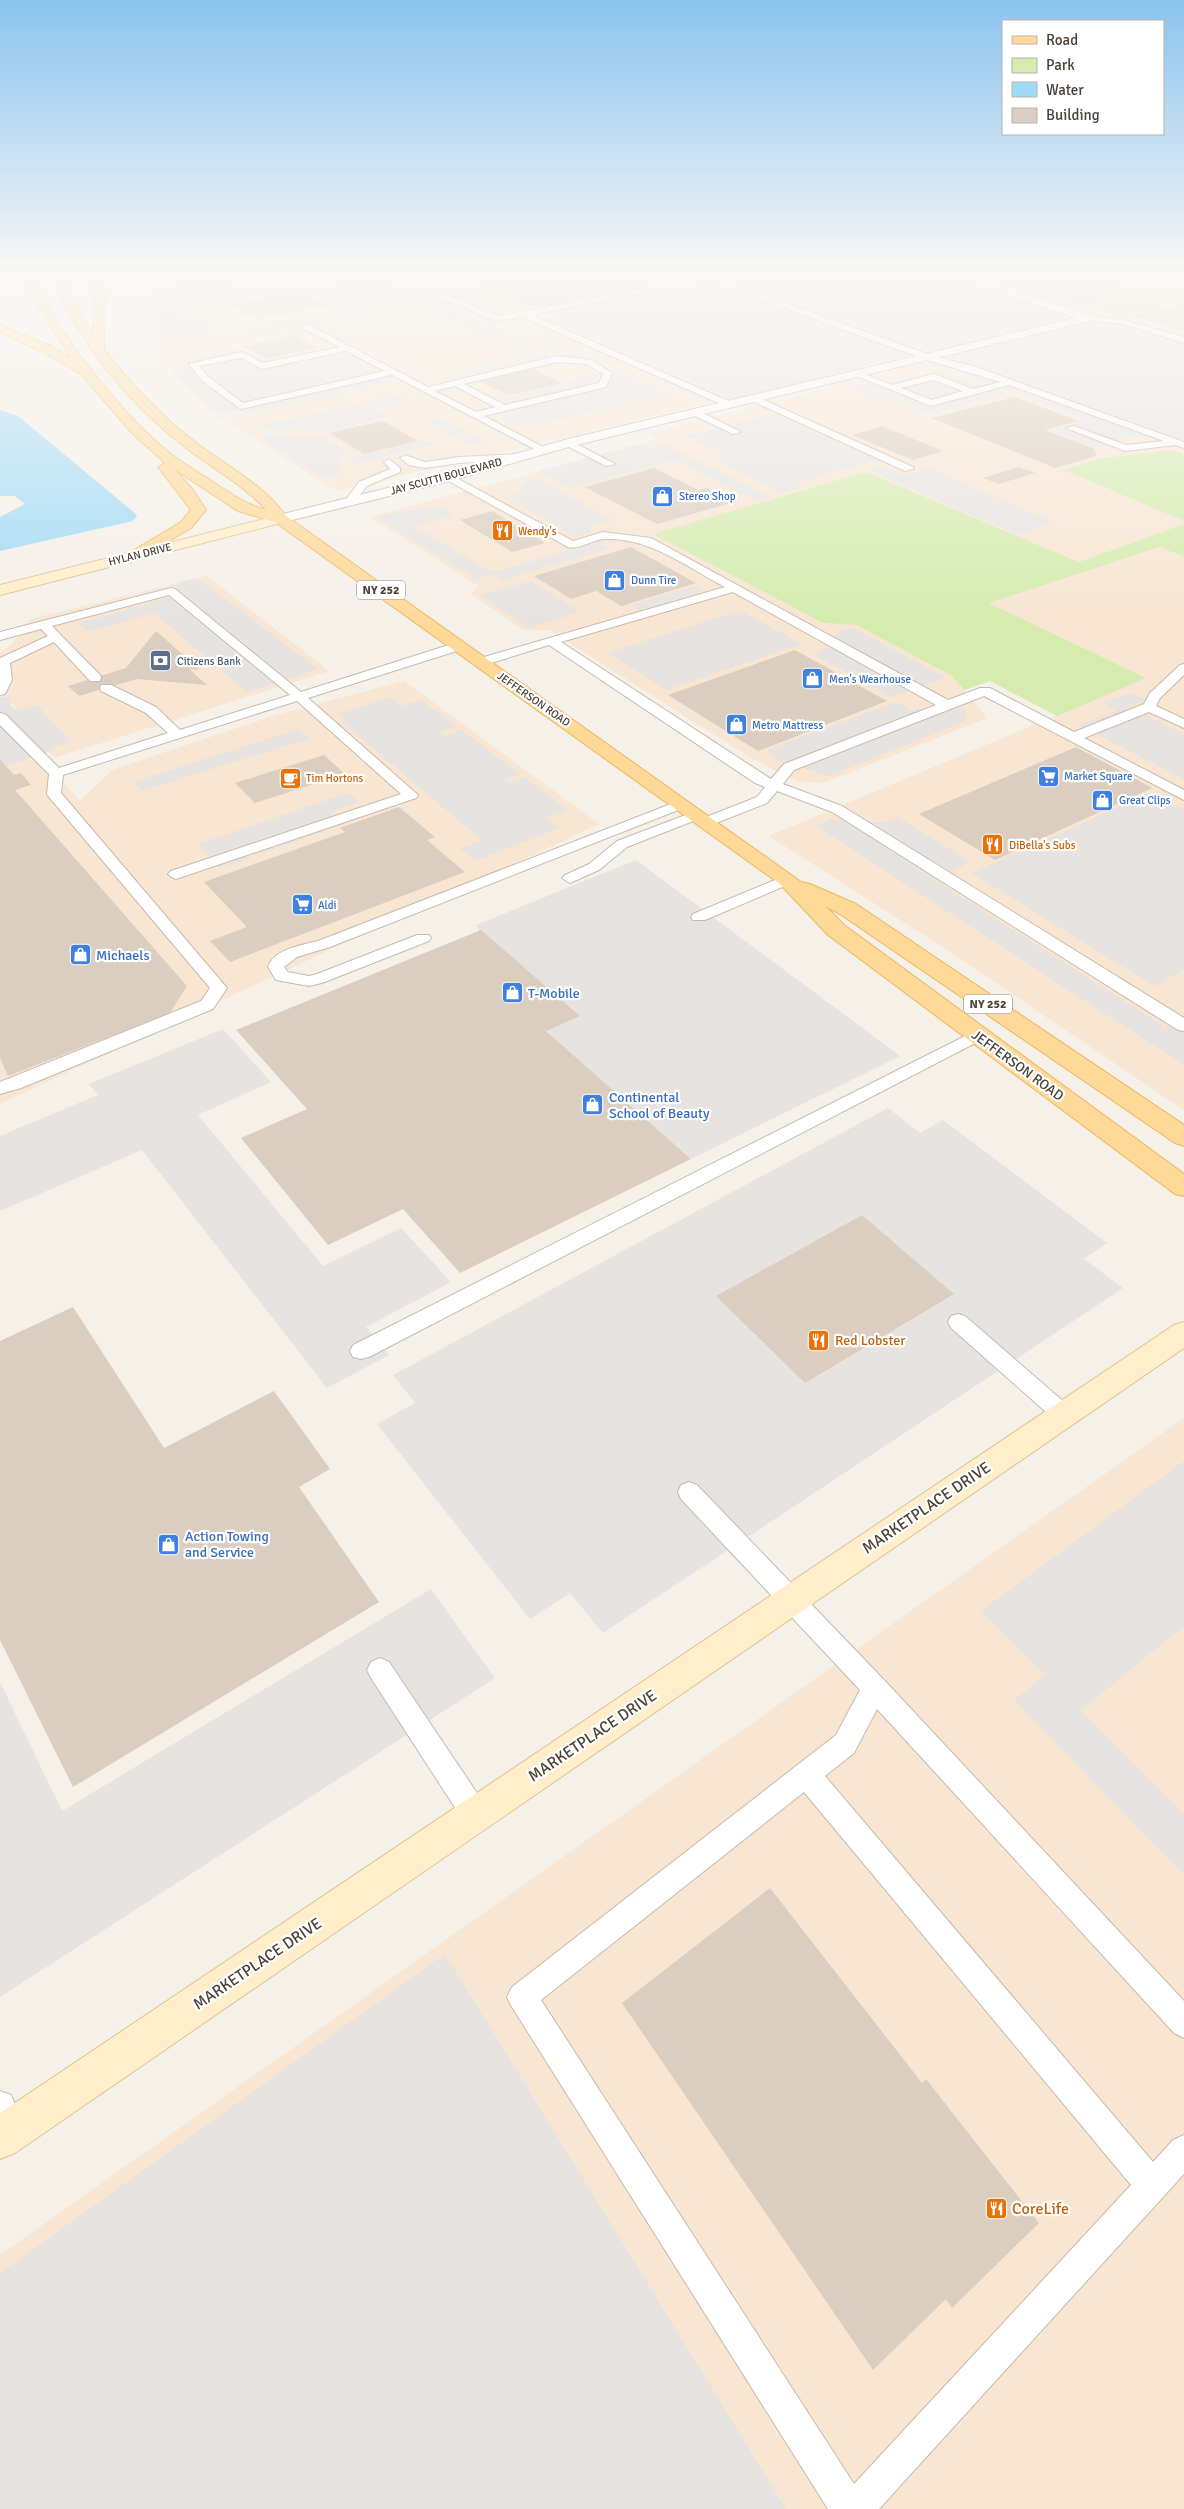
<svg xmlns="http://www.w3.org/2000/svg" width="1184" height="2509" font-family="Signika,sans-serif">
<rect width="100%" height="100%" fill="#f5f0e8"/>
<!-- commercial -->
<path fill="#f8e5d2" d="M150,276h798l128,40 -739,175 -127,-79 -43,-45 -10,-25z
M962,276h222v178l-11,-4 -71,8 -37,12 119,51v3l-105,38 -213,-90 -212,62 169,89 34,2 95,51 35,42 -164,65 -27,-2 -45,-23 -202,-128h-25l-53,-36 7,-8 -108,-69 290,-79 -11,-5 447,-115z
M1160,547l24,10v553l-243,-164 -172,-110 377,-158 -157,-75z
M207,576l122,95 -275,87 -54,-70v-35l13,-10 17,-24z
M404,681l195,143 -599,280v-393l80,90 32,-31 164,-55z
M1184,1418v1091h-1184v-254z"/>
<!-- green -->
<path fill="#d5ecae" d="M1180,279l4,1v23l-58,15 -45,-13z
M1173,450l11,4v67l-120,-51 38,-12z
M866,472l213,90 105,-38v33l-24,-10 -171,56 157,75 -89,38 -67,-35 -26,9 -12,-14 -95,-51 -34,-2 -170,-89z"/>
<!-- parking -->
<path fill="#e6e3e0" d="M172,276h95l5,2 -92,17z
M341,276l27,1 -1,4 12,-2 36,17 -9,2 -26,-2 -49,10 -28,-15 33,-6z
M740,276h203l123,39 83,19 35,11v94l-191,-69 -63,-20 -198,49 -186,-81z
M301,281l6,3 -131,24 -6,-3z
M386,302l7,4 -136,27 -7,-4z
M440,306l85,38 14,1 25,-5 7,3 -30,7 -10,-4 -13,3 -90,-41z
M170,309l21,12h12l3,9 -13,1 -18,9 -13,2 -4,-32z
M240,348l35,19 61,-13 53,28 -146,32 -5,-4 -18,3 -41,-34 -7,-12 13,-2 -4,-5z
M544,352l8,4 -103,23 -8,-4z
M574,352l94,41 -129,31 -11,-1 -12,3 -15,-8 14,-4 -14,-16 99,-25 -40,-18z
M939,370l65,24 -68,19 -8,-3 -9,2 -67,-25 9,-3 32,-1z
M978,374l166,60 -50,13 -43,-16 36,-12 -118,-43z
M398,395l9,5 -35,8 16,9 -70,16 -6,-3h-42l-7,-5z
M772,414l104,46 -81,23 8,4 -21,6 -67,-33 13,-4 -42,-20z
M440,417l47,26 -15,3 -46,-25z
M271,433l35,4 12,-3 33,20 -13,3 2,18 -14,4 -67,-43z
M427,440l8,4 -82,20 -8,-4z
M642,444l9,4 14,-3 106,52 -15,4 -83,-41 -104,28 -31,-17z
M882,466l22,9 25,-7 124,54 -35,13 -148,-65z
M538,479l75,41 -19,4 -5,9 -13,4 -69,-40 12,-3 6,-11z
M439,506l15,9 -39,11 72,44 13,1 99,-30 10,7 -107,32 -8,-6 -18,5 -99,-61 14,-5z
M198,578l119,91 -70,23 -93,-79 -66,19 -10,-9 84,-23 19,-19z
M531,581l49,31 -51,16 -49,-33z
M694,586l9,5 -64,20 -8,-6z
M740,610l61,34 -134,46 -59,-37z
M853,628l92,49 -53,20 -79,-43 14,-7 11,-15z
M1130,693l16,7 -17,6 55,29v44l-105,-54 37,-14 -12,-8z
M10,696l1,10 5,4 21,-5 34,37 -17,5 -3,4 -45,15 -6,-7v-62z
M390,697l11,9 20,-6 36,26 -17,6 4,4 18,-6 58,44 -16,5 5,4 16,-5 42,31 -22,8 14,11 -84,33 -15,-12 22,-9 -140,-118 5,-2 -8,-6z
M896,702l16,8 53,-1 1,12 -137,55 -51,-16 -11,-10z
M299,729l11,9 -168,53 -9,-9z
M1151,792l33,17v161l-30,16 -182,-113z
M347,793l12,9 -28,10 14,12 -126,44 -21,-24z
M898,817l72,45 -35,18 230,147 19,-11v49l-368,-239 15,-7 52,4z
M636,860l264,196 -209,103 -145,-128 -70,-106z
M223,1029l48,53 -73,33 125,151 78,-38 50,54 -85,45 23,28 -62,33 -185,-238 -142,61v-75l98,-41 -9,-11z
M888,1108l32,25 23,-13 164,123 -23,16 39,29 -520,345 -33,-40 -40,26 -153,-195 38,-21 -22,-28z
M1184,1461v165l-103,84 103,104v61l-170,-175 31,-25 -64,-64z
M431,1589l64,89 -495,319v-315l62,129z
M445,1954l341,555h-786v-236z"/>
<!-- water -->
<path fill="#a1daf6" d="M0,410l18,6 119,99 -4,6 -133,30v-34l25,-13 -10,-8h-15z"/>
<!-- building -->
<path fill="#dbcec0" d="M459,276h216v1l-144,30z
M989,276h130l-15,4 33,10 -56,15 -38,-12 -9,2 -38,-11 9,-3z
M300,292l28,14 -72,14 -28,-15z
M1184,303v29l-50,-16z
M294,335l25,13 -52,11 -24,-13z
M533,369l29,14 -54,12 -29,-14z
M1014,397l65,24 -34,9 48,18 4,8 -42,12 -123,-50z
M383,421l35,20 -54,13 -35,-21z
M882,426l61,25 -30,9 -61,-25z
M1019,467l16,6 -36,11 -16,-6z
M654,468l44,22 8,-2 28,14 -77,22 -72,-37z
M492,511l53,32 -33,9 -52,-32z
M631,547l65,36 -75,23 -25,-15 -25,8 -37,-23z
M156,631l44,39 -11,-1 18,16 -70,-6 -58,17 -11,-10 58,-18z
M795,650l92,51 -129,50 -90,-56z
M1076,747l76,41 -157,72 -76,-46z
M324,755l21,19 -90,29 -20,-20z
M0,759l14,16 7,-2 10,12 -16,5 172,196 -17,27 -162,63 -8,-18z
M399,807l36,30 -8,3 38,32 -235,90 -20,-21 37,-14 -43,-45 141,-50 -5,-4z
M481,930l99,86 -34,15 145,128 -231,114 -57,-64 -75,36 -87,-107 66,-29 -71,-79z
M862,1215l92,79 -149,89 -89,-87z
M73,1307l91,141 110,-57 56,78 -31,18 80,115 -306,185 -73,-147v-299z
M770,1888l152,195 4,-4 113,144 -87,85 -6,-9 -73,71 -251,-367z"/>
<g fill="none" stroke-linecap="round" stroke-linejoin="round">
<defs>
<path id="lane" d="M281,276h15l-4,2z
M388,276h11l100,40 205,-40h16l-4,2 214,77 46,12 208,75v6l-8,-3 -51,6 -59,-23 8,-2 52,19 38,-4 -155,-56 -78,21 -79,-32 7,-2 33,13 42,-11 39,15 27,-7 -76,-23 -217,-79 -175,35 201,88 2,2 -5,3 -208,-91 -27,4zM933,380l30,11 -31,9 -31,-12z
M1089,316l35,4 60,17v6l-61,-19 -37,-4 -1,-2z
M307,324l121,63 129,-31 35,4 20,13 -6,14 -122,29 61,32v4l-3,1 -150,-78 -151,34 -40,-29 -12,-16 53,-12 21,11 76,-16 -35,-18v-4zM346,351l39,20 -142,32 -36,-27 -8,-10 42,-8 21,11zM557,362l30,2 16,10 -4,9 -94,22 -41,-21zM455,386l40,21 -19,5 -41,-21z
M755,396l158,71 1,2 -9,2 -153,-70 -2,-2z
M693,411h6l42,21 -8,2 -40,-19z
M565,441h6l44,23 -9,2 -41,-21z
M518,454l5,3 -1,2 -62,4 -35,5 -16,-3 -9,-7 5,-3 20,7 35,-5z
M389,459l11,9v4l-33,14 -13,17h-8l-1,-2 14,-19 31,-13 -6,-7z
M449,474l124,67 30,-9 48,6 297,162 32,-12h10l84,44 70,-28 6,-11 30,-28 4,-1v11l-24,23 -4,8 28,13v9l-35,-16 -65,26 100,52v10l-200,-104 -190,74 -11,14 59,22 342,212v13l-6,-1 -346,-218 -55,-21 -10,12 -56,22h-10l-2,-3 2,-3 56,-22 8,-10 -10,-4 -206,-138 -64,20h-8l-2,-3 2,-3 248,-72c-38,-20 -76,-50 -120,-48 -12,0 -25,11 -37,8l-123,-68v-4zM733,592l203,113 -152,59 -13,15 -210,-137z
M171,588l4,1 126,103 154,-49h8l2,3 -2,3 -155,49 110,97 -2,3 -240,81 -5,-2 -3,-3 3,-3 230,-77 -104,-93 -234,74 -2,18 166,195 -14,21 -192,79 -21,6v-12l201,-81 9,-13 -161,-191 -2,-3 2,-20 -49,-49v-12l5,1 54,54 109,-35 -22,-20 -45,-22 -1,-3 1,-3h10l45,22 24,23 110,-35 -121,-100 -117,31 48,49 1,3 -1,3h-10l-36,-39 -44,21 2,17 -7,14 -5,1v-37l48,-22 -7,-7 -41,11v-8z
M681,800l7,4 -2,3 -356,140 -33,10 -13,10 4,5 21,4 8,-2 100,-39h12l2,3 -2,3 -107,42 -13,3 -33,-6 -8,-13c5,-18 35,-22 50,-26z
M696,811l5,1 2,3 -2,3 -74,29 -28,23 -29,13 -8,-5 3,-3 24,-11 28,-23z
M787,875l8,5 -3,3 -87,37h-12l-2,-3 2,-3z
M977,1030l6,1 3,4 -3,4 -614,318 -8,2 -8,-2 -3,-6 3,-6z
M958,1314l7,2 106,92 3,6 -3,6 -8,3 -8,-3 -104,-92 -3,-6 3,-6z
M689,1482l8,3 187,195 300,321v37l-10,-5 -297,-324 -23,44 -29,23 328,386 20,-22 11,-5v39l-305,335h-51l-316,-502 -5,-10 5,-10 324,-252 24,-45 -179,-191 -3,-7 3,-7zM804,1792l327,393 -277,299 -313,-484z
M380,1658l9,4 96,143 4,9 -4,9 -10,4 -10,-4 -94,-145 -4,-8 4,-8z
M0,2091l11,4 15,36 -5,11 -11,5 -10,-5z"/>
<path id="street" d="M951,276h16l126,40 2,2 -6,3 -517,125 -118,34 -174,43 -7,-4 2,-3 169,-42 124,-35 508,-121z"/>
<path id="secondary" d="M280,515l7,4 -2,3 -285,73v-10z
M1184,1322v26l-1169,805 -15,6v-46l1174,-788z"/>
<path id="primary" d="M24,276h10c23,58 91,143 141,181 12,9 26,17 38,25 18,12 33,22 53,28 -23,-26 -53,-41 -80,-62 -58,-45 -107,-104 -134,-172h10l10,23 21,35 2,-58h10l-1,73c27,35 56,66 91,93 31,24 67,41 91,74l515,366 9,2 46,20 328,221v21l-9,-3 -335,-229 -15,-8 19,19 340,249v22l-9,-2 -347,-259 -48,-51 -505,-362 -37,-11 -64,-42 19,21 13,20 -15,18 -50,30h-10l-3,-3 3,-3 50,-30 10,-12 -33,-43 7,-4 -32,-29 -52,-60 -38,-22 -43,-20v-7l51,21 21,13 -40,-62z"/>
</defs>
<!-- lane casing -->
<use href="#lane" stroke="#c5baad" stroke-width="2"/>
<!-- street casing -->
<use href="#street" stroke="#c5baad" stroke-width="2"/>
<!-- secondary casing -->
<use href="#secondary" stroke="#dcc497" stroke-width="2"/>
<!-- primary casing -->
<use href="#primary" stroke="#edb75f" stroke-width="2"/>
<!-- lane -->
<use href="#lane" fill="#fff" fill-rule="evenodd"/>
<!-- street -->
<use href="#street" fill="#fff" fill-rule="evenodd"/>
<!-- secondary -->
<use href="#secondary" fill="#ffeec9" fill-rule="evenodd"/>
<!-- primary -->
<use href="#primary" fill="#ffd998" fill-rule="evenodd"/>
</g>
<!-- sky -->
<linearGradient id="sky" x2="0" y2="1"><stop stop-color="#8bc3ee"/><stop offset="0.44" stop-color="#faf8f5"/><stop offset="1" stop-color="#faf8f5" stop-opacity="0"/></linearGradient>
<rect width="1184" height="627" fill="url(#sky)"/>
<!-- icons -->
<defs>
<symbol id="shop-square" viewBox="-11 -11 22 22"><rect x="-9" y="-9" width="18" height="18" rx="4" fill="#3f7fe0" stroke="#fff"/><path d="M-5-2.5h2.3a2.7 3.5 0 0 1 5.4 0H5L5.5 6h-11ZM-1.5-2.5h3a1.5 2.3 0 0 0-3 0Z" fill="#fff"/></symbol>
<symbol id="restaurant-square" viewBox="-11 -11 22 22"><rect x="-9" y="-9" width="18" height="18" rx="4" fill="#e8710a" stroke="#fff"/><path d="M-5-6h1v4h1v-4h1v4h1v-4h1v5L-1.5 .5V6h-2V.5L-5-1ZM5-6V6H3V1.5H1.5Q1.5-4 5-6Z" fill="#fff"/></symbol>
<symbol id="bank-square" viewBox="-11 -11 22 22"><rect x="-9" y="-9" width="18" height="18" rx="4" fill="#5c6f8a" stroke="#fff"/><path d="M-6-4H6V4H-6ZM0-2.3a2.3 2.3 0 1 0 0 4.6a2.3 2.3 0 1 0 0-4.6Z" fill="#fff"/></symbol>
<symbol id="supermarket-square" viewBox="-11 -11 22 22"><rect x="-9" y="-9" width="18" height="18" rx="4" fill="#3f7fe0" stroke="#fff"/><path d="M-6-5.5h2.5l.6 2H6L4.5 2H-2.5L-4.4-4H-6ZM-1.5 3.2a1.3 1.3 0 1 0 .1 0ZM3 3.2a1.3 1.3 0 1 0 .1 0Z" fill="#fff"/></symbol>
<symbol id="cafe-square" viewBox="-11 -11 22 22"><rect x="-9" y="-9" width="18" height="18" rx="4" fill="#e8710a" stroke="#fff"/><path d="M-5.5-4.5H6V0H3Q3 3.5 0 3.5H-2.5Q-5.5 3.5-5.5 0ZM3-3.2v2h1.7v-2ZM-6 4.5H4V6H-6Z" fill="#fff"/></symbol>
</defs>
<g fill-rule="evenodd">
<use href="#shop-square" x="650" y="484" width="25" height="25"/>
<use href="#restaurant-square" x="490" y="518" width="25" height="25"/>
<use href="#shop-square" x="602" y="568" width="25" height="25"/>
<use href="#bank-square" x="148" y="648" width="25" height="25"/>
<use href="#shop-square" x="800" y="666" width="25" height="25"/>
<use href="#shop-square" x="724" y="712" width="25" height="25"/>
<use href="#supermarket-square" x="1036" y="764" width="25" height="25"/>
<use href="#cafe-square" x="278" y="766" width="25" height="25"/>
<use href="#shop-square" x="1090" y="788" width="25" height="25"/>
<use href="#restaurant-square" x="980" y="832" width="25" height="25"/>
<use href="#supermarket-square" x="290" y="892" width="25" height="25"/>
<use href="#shop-square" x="68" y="942" width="25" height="25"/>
<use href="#shop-square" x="500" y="980" width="25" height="25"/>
<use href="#shop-square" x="580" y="1092" width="25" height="25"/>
<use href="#restaurant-square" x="806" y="1328" width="25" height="25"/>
<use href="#shop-square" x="156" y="1532" width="25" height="25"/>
<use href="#restaurant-square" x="984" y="2196" width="25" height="25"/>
</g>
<g text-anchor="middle" stroke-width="4.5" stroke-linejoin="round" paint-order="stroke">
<!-- far-street labels -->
<g font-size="11" fill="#4a4036" stroke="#fff">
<text transform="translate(446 476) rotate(-15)" y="4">JAY SCUTTI BOULEVARD</text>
<text transform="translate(140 554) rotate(-14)" y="4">HYLAN DRIVE</text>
<text transform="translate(534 699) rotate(35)" y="4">JEFFERSON ROAD</text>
</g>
<!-- far-shop labels -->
<g font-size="11" fill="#366cbe" stroke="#fff" text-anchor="start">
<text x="679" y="500">Stereo Shop</text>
<text x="631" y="584">Dunn Tire</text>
<text x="829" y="683">Men's Wearhouse</text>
<text x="752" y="729">Metro Mattress</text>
<text x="1064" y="780">Market Square</text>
<text x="1119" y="804">Great Clips</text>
<text x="318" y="909">Aldi</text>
</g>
<!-- far-food labels -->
<g font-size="11" fill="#c56008" stroke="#fff" text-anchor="start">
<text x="518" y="535">Wendy's</text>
<text x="306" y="782">Tim Hortons</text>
<text x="1009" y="849">DiBella's Subs</text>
</g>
<!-- far-service labels -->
<g font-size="11" fill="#4e5e75" stroke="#fff" text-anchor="start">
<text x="177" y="665">Citizens Bank</text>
</g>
<!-- shield labels -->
<g fill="#fff" stroke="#807972" stroke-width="1">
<rect x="357" y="580.5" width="48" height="19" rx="4"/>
<rect x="964" y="994.5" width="48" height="19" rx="4"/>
</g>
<g font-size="12" font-weight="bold" fill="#4a4036">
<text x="381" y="594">NY 252</text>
<text x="988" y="1008">NY 252</text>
</g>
<!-- shop labels -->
<g font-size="14" fill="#366cbe" stroke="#fff" text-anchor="start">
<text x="96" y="960">Michaels</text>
<text x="528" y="998">T-Mobile</text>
<text x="609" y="1102">Continental<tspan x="609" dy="16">School of Beauty</tspan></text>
<text x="185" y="1541">Action Towing<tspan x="185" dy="16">and Service</tspan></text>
</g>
<!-- street labels -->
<g font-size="14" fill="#4a4036" stroke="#fff">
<text transform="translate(1018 1065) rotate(36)" y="5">JEFFERSON ROAD</text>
</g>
<!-- food labels -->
<g font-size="14" fill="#c56008" stroke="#fff" text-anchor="start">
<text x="835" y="1345">Red Lobster</text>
</g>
<!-- near-street labels -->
<g font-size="16" fill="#4a4036" stroke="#fff">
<text transform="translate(926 1507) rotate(-34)" y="6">MARKETPLACE DRIVE</text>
<text transform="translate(592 1735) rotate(-34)" y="6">MARKETPLACE DRIVE</text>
<text transform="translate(257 1963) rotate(-34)" y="6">MARKETPLACE DRIVE</text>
</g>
<!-- near-food labels -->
<g font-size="16" fill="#c56008" stroke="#fff" text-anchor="start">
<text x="1012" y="2214">CoreLife</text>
</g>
</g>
<!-- legend -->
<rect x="1002" y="20" width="162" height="115" fill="#ffffff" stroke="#b7b3af"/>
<rect x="1012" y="36" width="25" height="8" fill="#ffd998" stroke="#b7b3af"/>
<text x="1046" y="45" font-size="15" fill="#4a4036">Road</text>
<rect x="1012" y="58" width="25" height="15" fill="#d5ecae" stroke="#b7b3af"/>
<text x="1046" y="70" font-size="15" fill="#4a4036">Park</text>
<rect x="1012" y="82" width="25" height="15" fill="#a1daf6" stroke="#b7b3af"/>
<text x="1046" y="95" font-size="15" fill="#4a4036">Water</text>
<rect x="1012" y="108" width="25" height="15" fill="#dbcec0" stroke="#b7b3af"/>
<text x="1046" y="120" font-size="15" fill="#4a4036">Building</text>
</svg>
